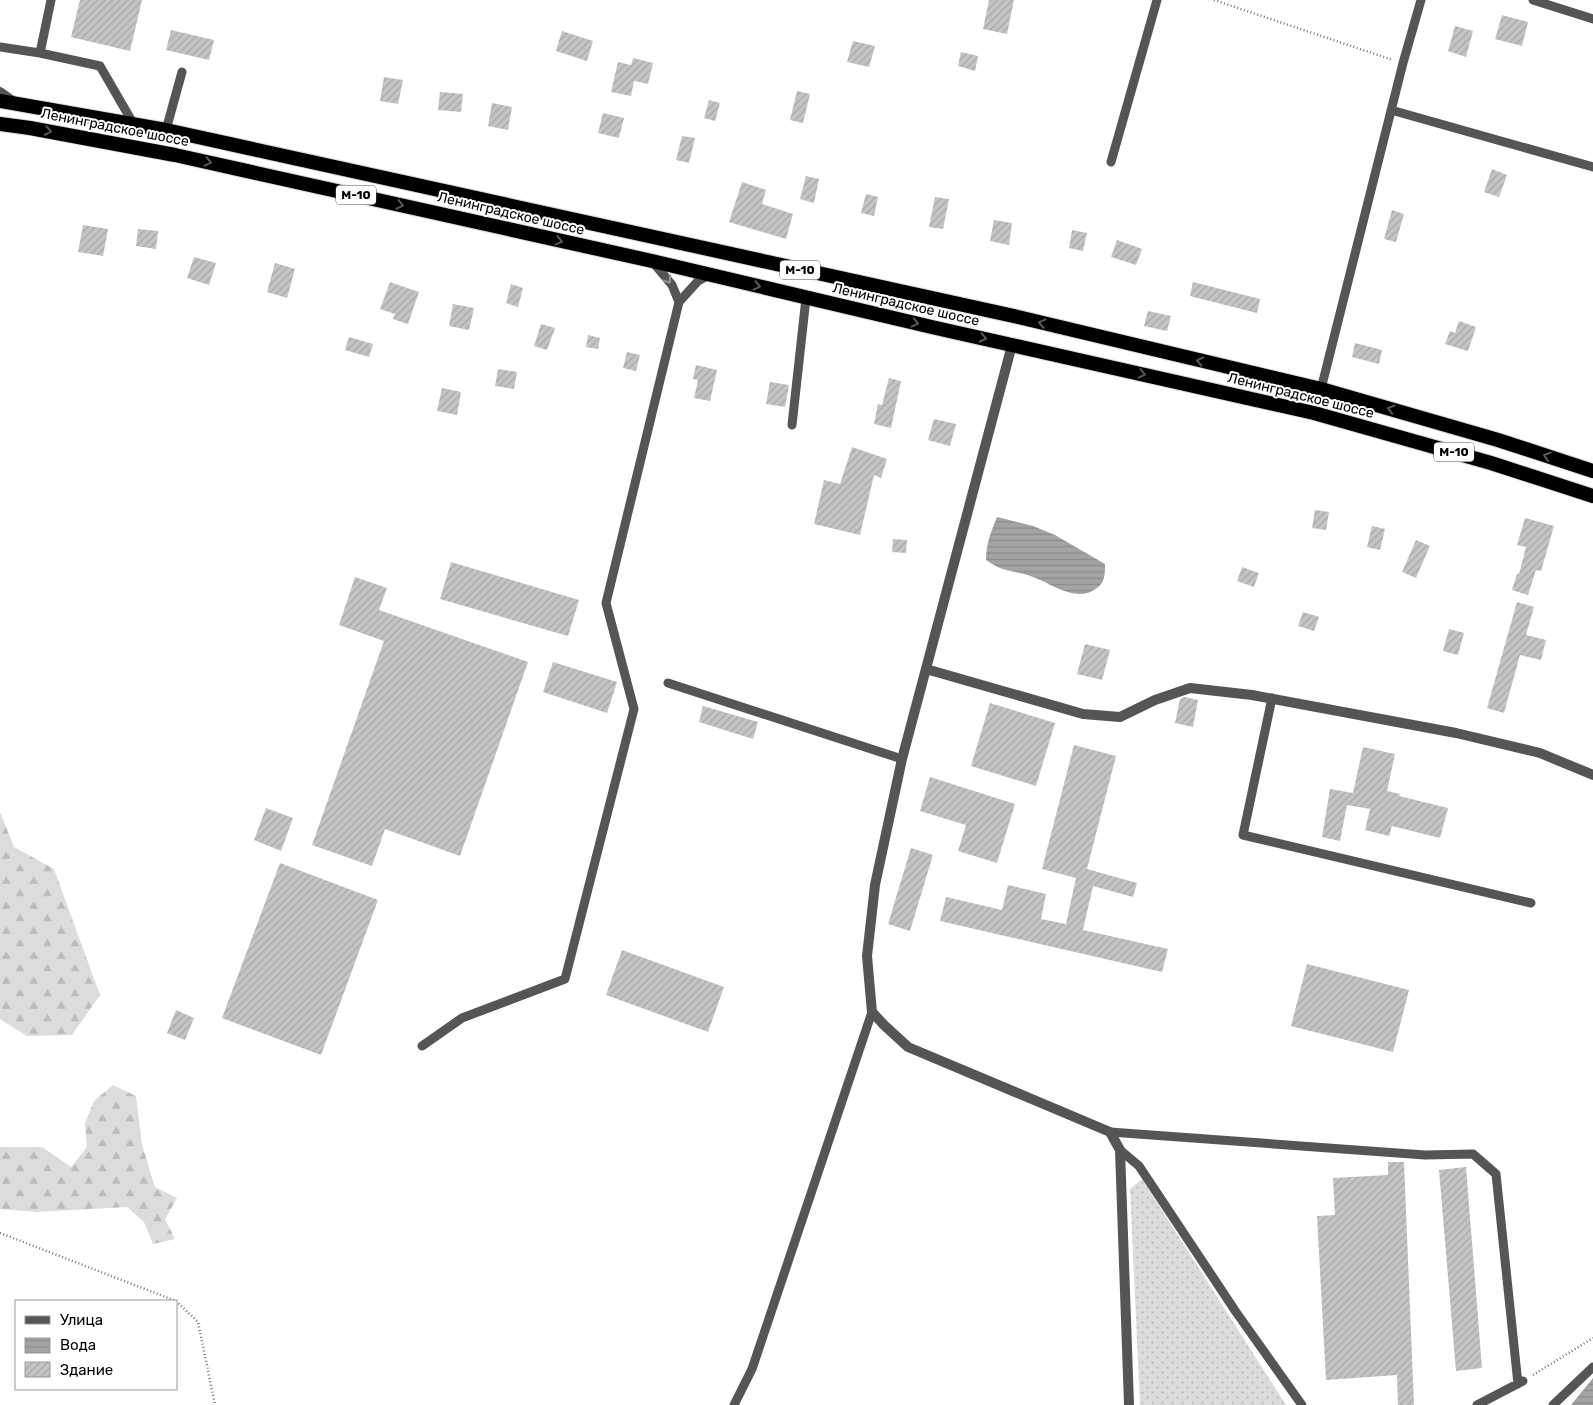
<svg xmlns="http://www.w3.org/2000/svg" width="1593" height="1405" font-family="Rubik,sans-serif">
<defs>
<pattern id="grass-dots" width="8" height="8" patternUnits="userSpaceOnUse" patternTransform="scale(1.25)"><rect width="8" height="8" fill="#dcdcdc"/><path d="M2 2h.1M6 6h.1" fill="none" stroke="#bbb" stroke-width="1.8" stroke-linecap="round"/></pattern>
<pattern id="forest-firs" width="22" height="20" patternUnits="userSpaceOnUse" patternTransform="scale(1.25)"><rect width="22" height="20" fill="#dcdcdc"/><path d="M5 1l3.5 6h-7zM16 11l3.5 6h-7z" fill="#bbb"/></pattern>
<pattern id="water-rules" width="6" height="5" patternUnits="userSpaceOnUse" patternTransform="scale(1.25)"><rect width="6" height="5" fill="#a3a3a3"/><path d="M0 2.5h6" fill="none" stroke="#8b8b8b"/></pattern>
<pattern id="building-hatch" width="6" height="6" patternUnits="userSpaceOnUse" patternTransform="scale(1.25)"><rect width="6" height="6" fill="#c4c4c4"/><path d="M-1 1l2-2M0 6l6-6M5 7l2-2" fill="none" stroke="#a7a7a7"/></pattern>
</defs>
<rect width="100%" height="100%" fill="#fff"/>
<!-- grass -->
<path fill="url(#grass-dots)" d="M1142,1179l144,226h-146l-10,-216z"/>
<!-- forest -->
<path fill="url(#forest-firs)" d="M0,812l14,35 40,22 46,126 -28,40 -45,1 -27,-17z
M113,1085l23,11 6,49 13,42 22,11 -12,21 10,20 -22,5 -9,-22 -17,-15 -91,5 -36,-3v-62h42l29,20 16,-20 -2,-24 9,-22z"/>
<!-- water -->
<path fill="url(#water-rules)" d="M997,517l36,9 22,9 50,29c0,10 0,18 -8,24 -21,16 -44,-4 -64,-11 -19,-7 -29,-4 -47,-17 0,-16 5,-28 11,-43z
M1593,1378v27h-22z"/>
<!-- building -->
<path fill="url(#building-hatch)" d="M80,0h62l-12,51 -59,-14z
M989,0h25l-7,34 -24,-5z
M1502,15l26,7 -6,24 -27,-7z
M1455,26l18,5 -7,26 -18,-6z
M171,30l43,10 -5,20 -43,-10z
M562,31l31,10 -6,20 -31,-10z
M853,41l22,5 -6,21 -22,-5z
M961,52l17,4 -3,15 -17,-5z
M633,58l20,5 -5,21 -14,-3 -3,15 -20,-4 7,-30 13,3z
M384,77l19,3 -5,24 -18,-3z
M797,91l13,3 -7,29 -13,-3z
M440,92l23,2 -2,18 -23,-2z
M709,100l11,3 -5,18 -11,-3z
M492,103l20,4 -4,23 -20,-4z
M603,113l21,5 -5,20 -21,-5z
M682,136l13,2 -6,25 -13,-3z
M1492,169l15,6 -8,22 -15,-5z
M806,176l13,3 -5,24 -14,-4z
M742,182l24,8 -4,14 31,10 -7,25 -57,-17z
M866,194l12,3 -4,19 -13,-3z
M935,197l14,2 -6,30 -14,-2z
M1392,210l12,4 -8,28 -12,-3z
M994,220l18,3 -3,22 -19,-4z
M83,225l25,4 -5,27 -25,-4z
M138,229l20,2 -2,18 -20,-3z
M1072,230l15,3 -4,18 -14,-3z
M1117,240l25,9 -6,16 -25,-8z
M194,257l22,6 -7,22 -22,-7z
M275,263l20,6 -8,29 -20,-6z
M390,282l29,10 -11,32 -15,-5 2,-5 -15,-5z
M1193,282l67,17 -3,14 -67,-17z
M511,284l12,4 -5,19 -12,-4z
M453,304l21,4 -5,22 -20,-4z
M1148,311l23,5 -4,15 -23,-5z
M1459,321l17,6 -8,24 -23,-7 5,-13 5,2z
M541,324l14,4 -8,22 -13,-4z
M588,335l12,3 -2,11 -12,-2z
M349,337l24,7 -4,13 -24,-7z
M1355,343l27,7 -3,14 -27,-7z
M627,352l13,3 -4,16 -13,-3z
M696,365l21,5 -7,31 -16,-3 4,-18 -5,-1z
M498,369l19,3 -3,17 -19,-3z
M889,378l12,3 -10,47 -17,-4 4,-20 4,1z
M770,382l19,3 -4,22 -19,-3z
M442,388l19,4 -4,23 -20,-4z
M934,419l22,5 -6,22 -22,-6z
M852,447l35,12 -6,19 -7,-3 -14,60 -46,-11 10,-44 16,4z
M1315,510l14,2 -3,18 -14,-2z
M1525,518l29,8 -13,45 -5,-1 -8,25 -16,-5 5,-16h2l7,-27 -9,-2z
M1372,526l13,3 -5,21 -13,-3z
M893,539l14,1 -1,13 -14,-1z
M1416,540l14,6 -14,32 -14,-6z
M451,562l128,38 -11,36 -128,-37z
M1242,567l17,6 -5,14 -17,-6z
M355,577l32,11 -8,22 149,52 -68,194 -75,-27 -13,37 -60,-21 72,-204 -45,-16z
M1517,602l17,5 -8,28 20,5 -5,20 -21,-5 -16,58 -17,-5z
M1303,612l16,5 -5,14 -16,-5z
M1449,629l15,4 -6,22 -15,-4z
M1085,644l25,6 -8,30 -25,-6z
M553,662l64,20 -10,31 -64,-21z
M1184,697l14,3 -5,27 -18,-4 5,-24z
M990,703l65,20 -19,63 -65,-20z
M703,706l55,16 -5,17 -54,-17z
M1074,745l42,11 -29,113 50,14 -4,14 -40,-11 -10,44 85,19 -6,23 -222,-51 6,-24 56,13 6,-25 38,9 -5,25 25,5 10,-46 -34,-9z
M1363,747l32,7 -8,37 13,3 -1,2 49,12 -8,30 -48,-12 -3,10 -24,-6 5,-21 -23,-4 -7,36 -18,-4 8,-48 23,4z
M930,777l85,27 -18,59 -39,-12 8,-26 -46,-14z
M266,808l27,10 -12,33 -27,-11z
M911,848l22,7 -23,76 -22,-7z
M280,863l98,37 -57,155 -99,-37z
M622,950l102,37 -16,45 -102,-37z
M1307,964l102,26 -16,62 -102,-26z
M176,1010l18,8 -9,22 -18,-7z
M1388,1162h16l10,243h-16l-1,-30 -71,5 -9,-164 18,-1 -2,-37 55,-3z
M1466,1167l16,201 -26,3 -17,-201z"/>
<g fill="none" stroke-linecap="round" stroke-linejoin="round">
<defs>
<path id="trunk" d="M0,101l166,29 852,187 303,72 177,51 95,31
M0,124l30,4 145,27 477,106 284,67 378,85 177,50 102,33"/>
</defs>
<!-- trunk casing -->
<use href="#trunk" stroke="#dbdbdb" stroke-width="16"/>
<!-- path -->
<path stroke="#777" stroke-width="2.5" stroke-dasharray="1 2.5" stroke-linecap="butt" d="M1214,0l179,60
M0,1233l176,68
M176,1301l22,21 17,83
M1533,1375l60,-37"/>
<!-- service -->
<path stroke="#555" stroke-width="9" d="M1533,0l60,19
M0,47l40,6 60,13 33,57
M40,53l11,-53
M1391,110l202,57
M166,130l16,-58
M1111,162l46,-162
M652,261l20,24 7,17
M1321,389l82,-326 18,-63
M792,425l14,-127
M668,683l234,76
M1272,698l-29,137 288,68
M422,1046l40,-28 103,-39 69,-270 -28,-106 73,-301 19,-21 11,-6
M1110,1132l315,23 48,-1 23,20 22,210
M1120,1150l19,16 97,146 66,93
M734,1405l18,-36 120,-357
M1477,1405l46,-24
M1553,1405l40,-38"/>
<!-- minor -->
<path stroke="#555" stroke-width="10" d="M0,92l14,10
M1012,345l-110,414 -27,126 -8,71 5,56 12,13 24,22 202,85 10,18 9,255
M926,669l157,45 37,3 35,-17 35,-12 62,7 204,38 84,20 53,22"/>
<!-- trunk -->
<use href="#trunk" stroke="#000" stroke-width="14"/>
</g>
<!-- one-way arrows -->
<defs><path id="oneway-chevron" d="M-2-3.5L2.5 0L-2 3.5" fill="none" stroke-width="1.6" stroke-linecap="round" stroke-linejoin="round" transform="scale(1.25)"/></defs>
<g stroke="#595959">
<use href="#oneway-chevron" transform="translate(48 131) rotate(11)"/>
<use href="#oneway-chevron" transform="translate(208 162) rotate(13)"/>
<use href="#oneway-chevron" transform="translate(400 205) rotate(13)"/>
<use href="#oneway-chevron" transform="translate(559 241) rotate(13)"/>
<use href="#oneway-chevron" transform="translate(757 286) rotate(13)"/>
<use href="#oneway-chevron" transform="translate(915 323) rotate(13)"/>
<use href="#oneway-chevron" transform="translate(1042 323) rotate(-167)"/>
<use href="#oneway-chevron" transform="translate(983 338) rotate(13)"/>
<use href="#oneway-chevron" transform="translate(1200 361) rotate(-167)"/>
<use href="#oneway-chevron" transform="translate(1142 374) rotate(13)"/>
<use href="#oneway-chevron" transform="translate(1391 409) rotate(-164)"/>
<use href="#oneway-chevron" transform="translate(1547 456) rotate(-162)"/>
</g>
<use stroke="#999" href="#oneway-chevron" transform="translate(668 280) rotate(56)"/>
<g text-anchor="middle" stroke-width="4" stroke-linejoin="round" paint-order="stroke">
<!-- shield labels -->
<g fill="#fff" stroke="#4c4c4c" stroke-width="1">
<rect x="336" y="185.5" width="40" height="19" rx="4"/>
<rect x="780" y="260.5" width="40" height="19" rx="4"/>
<rect x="1434" y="442.5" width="40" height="19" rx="4"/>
</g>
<g font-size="12" font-weight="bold" fill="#000">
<text x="356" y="199">М-10</text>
<text x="800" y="274">М-10</text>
<text x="1454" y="456">М-10</text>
</g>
<!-- street labels -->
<g font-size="14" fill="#000" stroke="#fff">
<text transform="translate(115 127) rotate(11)" y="5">Ленинградское шоссе</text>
<text transform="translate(511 213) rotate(13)" y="5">Ленинградское шоссе</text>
<text transform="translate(906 304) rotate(13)" y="5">Ленинградское шоссе</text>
<text transform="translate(1301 395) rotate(14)" y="5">Ленинградское шоссе</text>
</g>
</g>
<!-- legend -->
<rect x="15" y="1300" width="162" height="90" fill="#ffffff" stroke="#999999"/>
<rect x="25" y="1316" width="25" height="8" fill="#555555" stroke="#999999"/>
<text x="60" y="1325" font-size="15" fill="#000000">Улица</text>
<rect x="25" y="1338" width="25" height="15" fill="url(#water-rules)" stroke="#999999"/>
<text x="60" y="1350" font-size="15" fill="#000000">Вода</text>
<rect x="25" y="1362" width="25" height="15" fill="url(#building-hatch)" stroke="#999999"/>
<text x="60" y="1375" font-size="15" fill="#000000">Здание</text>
</svg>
